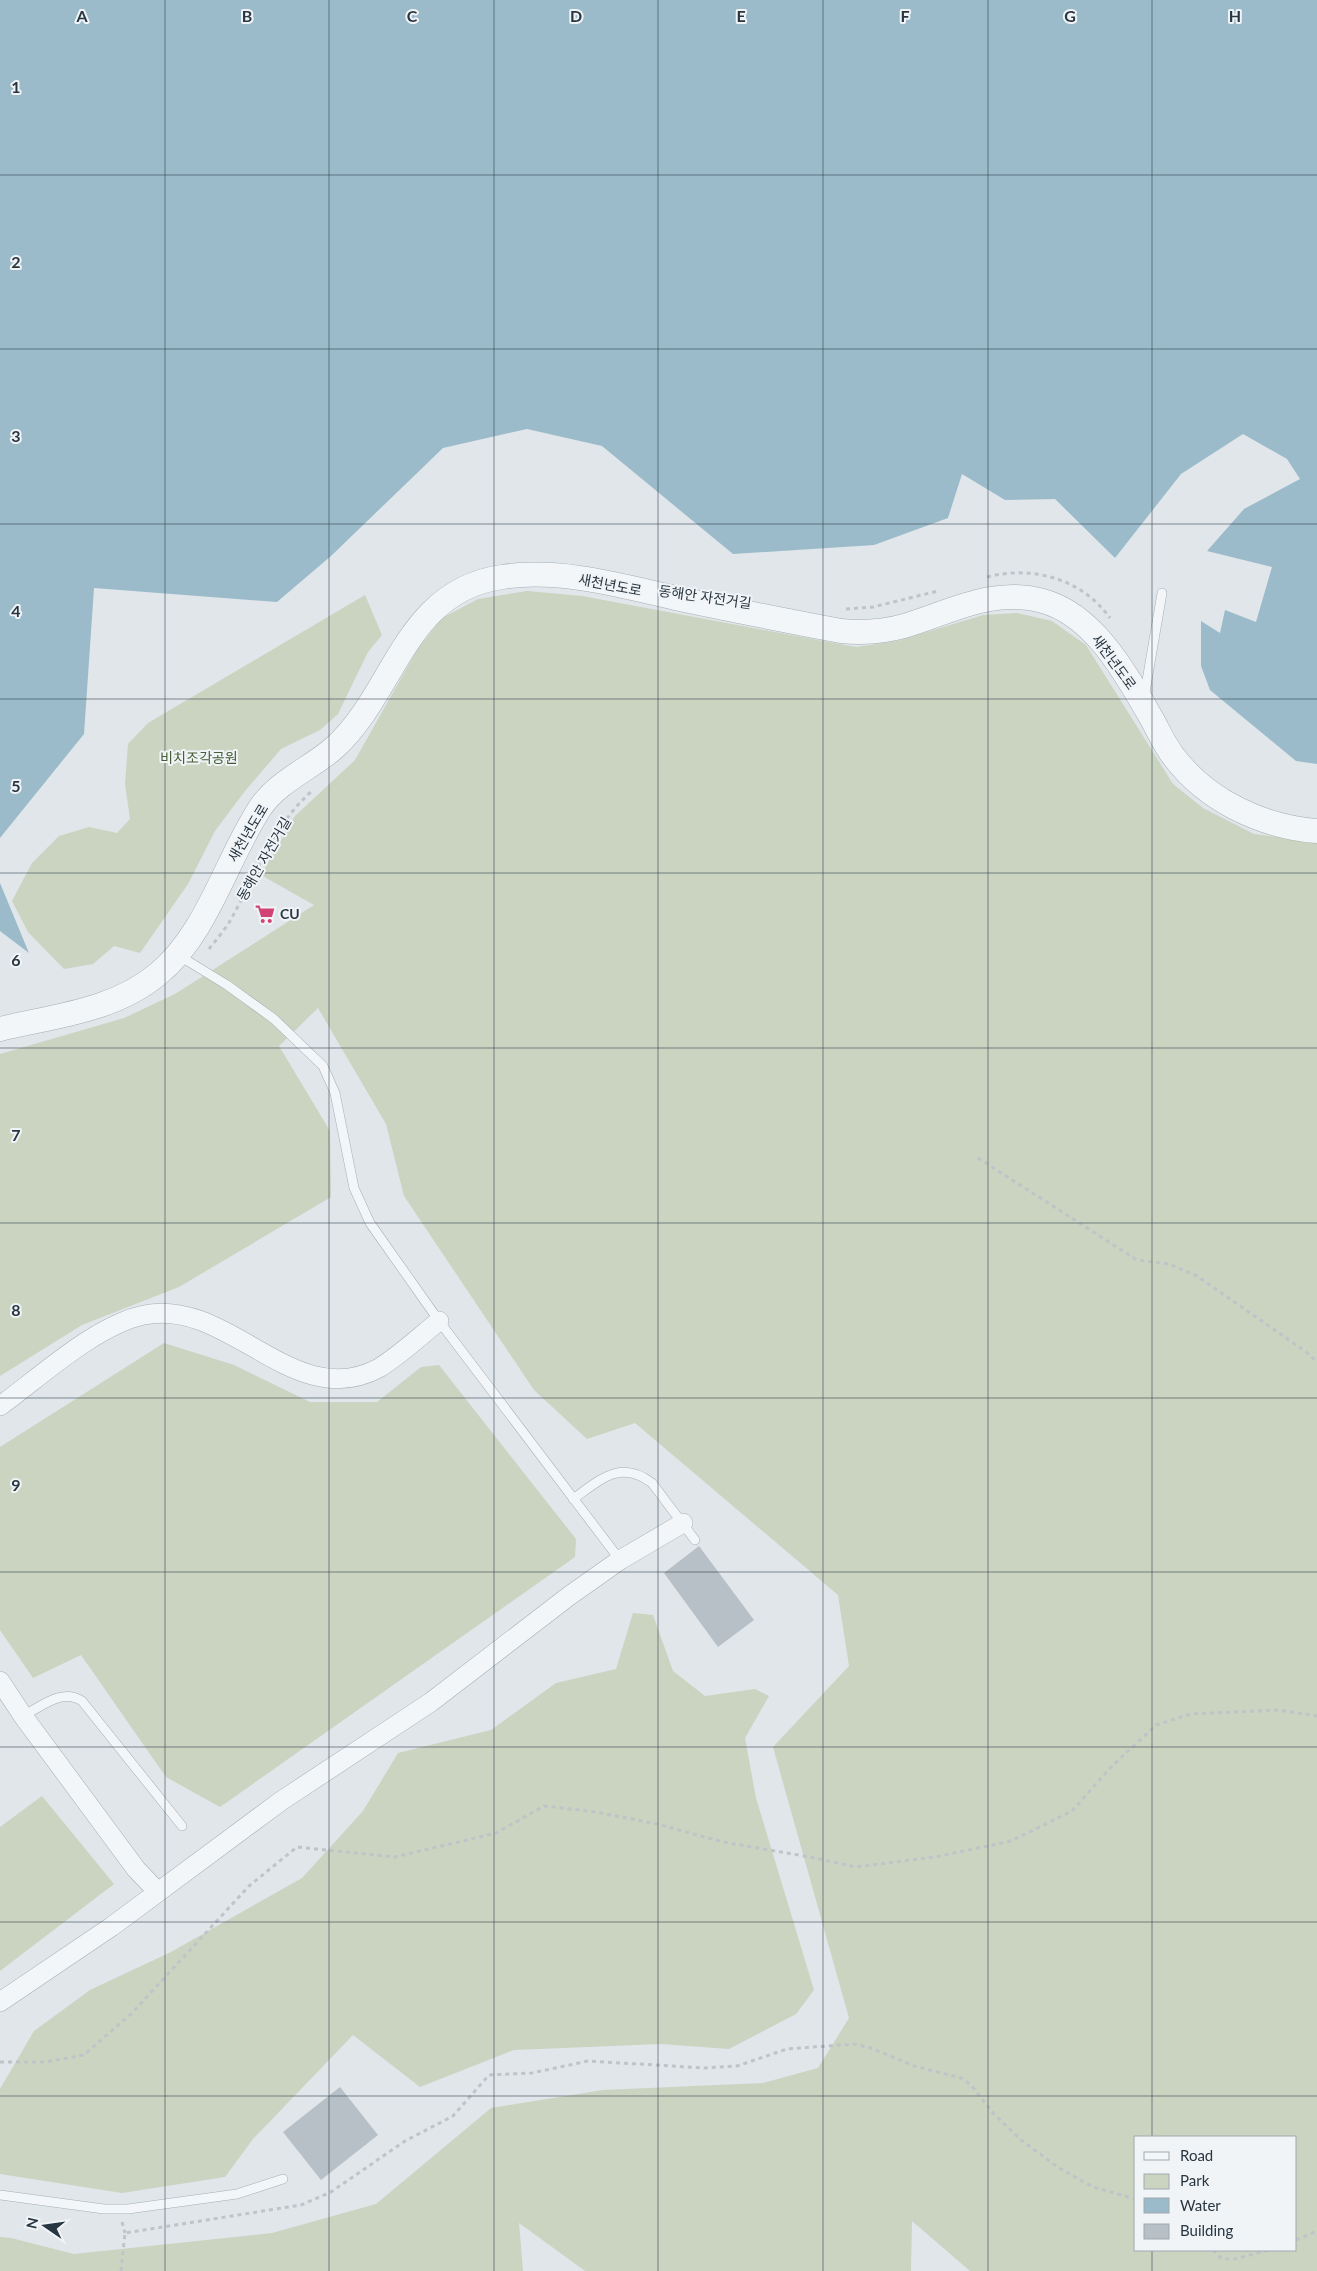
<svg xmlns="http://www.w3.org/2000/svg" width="1317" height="2271" font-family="Lato,'Noto Sans KR',sans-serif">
<rect width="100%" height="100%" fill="#e0e6ea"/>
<!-- green -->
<path fill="#cad4c1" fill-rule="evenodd" d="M527,591l55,5 274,51 41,-6 86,-26 34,-2 35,8 34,24 87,139 30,24 51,26 63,8v1429h-347l-58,-50 -1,50h-326l-66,-48 4,48h-523v-34l11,1 63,16 198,-21 104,-29 115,-96 112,-18 160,-7 55,-15 31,-50 -76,-271 76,-81 -11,-71 -203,-172 -48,16 -53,-49 -130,-194 -18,-72 -68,-116 -39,38 51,85 1,66 -152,90 -97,38 -82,51v-322l124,-36 51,-24 139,-89 -53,-30 34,-59 60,-56 62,-110 25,-32 36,-19zM1136,2137h160v113h-160z
M365,595l17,40 -14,17 -30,62 -18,16 -39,19 -36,42 -30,40 -27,53 -48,69 -26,-7 -21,18 -29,5 -36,-37 -16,-31 20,-38 27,-27 30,-9 28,6 13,-14 -5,-35 3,-40 20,-21z
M164,1343l70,22 76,37h67l44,-35 18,-2 137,174 -1,18 -355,250 -54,-30 -85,-122 -48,23 -33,-48v-183z
M633,1613l20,2 20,56 32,25 50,-7 14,7 -24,42 11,60 58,192 -18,24 -67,35 -68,-5 -147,6 -94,37 -67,-52 -100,104 -28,38 -103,16 -122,-19v-85l34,-58 56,-41 81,-38 131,-74 61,-67 35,-58 93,-23 65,-47 60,-14z
M42,1796l72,88 -114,87v-144z"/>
<!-- water -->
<path fill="#9bbbca" d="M0,0h1317v764l-21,-3 -86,-71 -9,-24v-45l19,12 5,-23 31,12 16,-55 -65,-16 37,-42 56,-30 -13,-20 -44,-25 -62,40 -66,84 -60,-59 -50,1 -43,-26 -14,44 -74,27 -141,9 -131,-108 -75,-17 -84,19 -112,108 -54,46 -183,-14 -10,146 -84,104z
M0,883l29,70 -29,-22z"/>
<!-- building -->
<path fill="#b7c0c7" d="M699,1546l55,74 -36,27 -54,-74z
M340,2087l38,48 -57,45 -38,-48z"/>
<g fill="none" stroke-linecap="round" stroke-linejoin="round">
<defs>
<path id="service" d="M1144,698l18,-105
M178,955l49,30 47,34 49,47 12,27 19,95 16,35 69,98 181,239
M573,1499c27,-19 47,-40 79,-16l43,57
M23,1716c19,-10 39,-28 59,-15l100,125
M0,2195l104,14h24l109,-15 46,-15"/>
<path id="minor" d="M0,1406c40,-29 96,-81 144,-91 85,-18 150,99 235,53 21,-13 40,-31 60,-47
M0,1681l23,35 113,153 22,23
M0,2002l111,-75 170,-126 150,-99 138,-106 51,-36 63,-37"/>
<path id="tertiary" d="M0,1029c54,-13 114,-18 158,-55 49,-40 68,-114 102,-166 18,-27 50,-39 74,-60 62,-56 70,-157 168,-171 59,-9 120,9 178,22 53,11 107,22 161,32 21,2 42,1 63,-5 47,-14 89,-39 139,-25 53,15 84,75 110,120 6,11 12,25 21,36 33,44 89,70 143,74"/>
</defs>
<!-- service casing -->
<use href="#service" stroke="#a5aeb4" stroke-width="10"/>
<!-- minor casing -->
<use href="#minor" stroke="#a5aeb4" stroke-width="20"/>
<!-- tertiary casing -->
<use href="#tertiary" stroke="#a5aeb4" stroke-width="25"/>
<!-- path -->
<path stroke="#bec4c8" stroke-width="3" stroke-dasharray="4 4" stroke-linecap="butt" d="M987,577c46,-12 95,2 123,41
M846,609l27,-2 65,-16
M209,949c7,-9 15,-18 21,-28 26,-46 43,-96 83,-131
M978,1158l159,102 32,4 28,12 108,75 12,11
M0,2062h45l39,-7 48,-42 117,-127 48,-39 98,10 101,-24 48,-27 52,6 61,12 66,18 87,15 46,10 79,-10 76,-16 61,-30 38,-43 46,-43 35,-11 87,-4 39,6
M122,2222l3,11
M1296,2240l21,-9
M1213,2250l9,9h12l36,-9
M121,2271l4,-38 176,-28 30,-13 74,-51 48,-25 36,-41 43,-2 56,-12 117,7 32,-2 50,-17 67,-5 17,4 43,18 47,12 10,7 23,29 27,26 38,28 34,19 43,12"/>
<!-- service -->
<use href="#service" stroke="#f3f6f8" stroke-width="9"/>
<!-- minor -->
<use href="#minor" stroke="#f3f6f8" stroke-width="19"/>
<!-- tertiary -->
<use href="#tertiary" stroke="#f3f6f8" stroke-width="24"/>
</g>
<!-- grid -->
<path fill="none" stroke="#283641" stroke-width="1" stroke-opacity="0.55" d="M165,0v2271M329,0v2271M494,0v2271M658,0v2271M823,0v2271M988,0v2271M1152,0v2137M0,175h1317M0,349h1317M0,524h1317M0,699h1317M0,873h1317M0,1048h1317M0,1223h1317M0,1398h1317M0,1572h1317M0,1747h1317M0,1922h1317M0,2096h1317M1152,2250v21"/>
<!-- icons -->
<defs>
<symbol id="supermarket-bare" viewBox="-9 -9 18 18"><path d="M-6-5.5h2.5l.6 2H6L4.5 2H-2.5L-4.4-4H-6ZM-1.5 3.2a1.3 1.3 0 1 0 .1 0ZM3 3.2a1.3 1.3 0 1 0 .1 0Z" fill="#d14374" stroke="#f0f4f7" stroke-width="2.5" paint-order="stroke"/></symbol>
</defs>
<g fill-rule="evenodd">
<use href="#supermarket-bare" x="251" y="900" width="28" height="28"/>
</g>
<g text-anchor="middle" stroke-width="4" stroke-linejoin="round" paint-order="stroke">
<!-- street labels -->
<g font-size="14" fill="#283641" stroke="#f0f4f7">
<text transform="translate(610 585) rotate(11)" y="5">새천년도로</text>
<text transform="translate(705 597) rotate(8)" y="5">동해안 자전거길</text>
<text transform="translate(1114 662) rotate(54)" y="5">새천년도로</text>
<text transform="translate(248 833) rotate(-59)" y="5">새천년도로</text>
<text transform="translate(264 859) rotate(-60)" y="5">동해안 자전거길</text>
</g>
<!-- park labels -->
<g font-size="14" fill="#455e35" stroke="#f0f4f7">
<text x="199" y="763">비치조각공원</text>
</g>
<!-- poi labels -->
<g font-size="14" font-weight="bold" fill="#283641" stroke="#f0f4f7" text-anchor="start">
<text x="280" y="919">CU</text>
</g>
</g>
<g font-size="16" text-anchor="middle" font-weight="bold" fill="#283641" stroke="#f0f4f7" stroke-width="4" stroke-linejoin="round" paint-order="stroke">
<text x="82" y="22">A</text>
<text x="247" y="22">B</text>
<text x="412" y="22">C</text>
<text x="576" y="22">D</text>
<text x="741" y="22">E</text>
<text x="905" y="22">F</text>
<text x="1070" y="22">G</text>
<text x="1235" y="22">H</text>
<text x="16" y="93">1</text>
<text x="16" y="268">2</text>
<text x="16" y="442">3</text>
<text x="16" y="617">4</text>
<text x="16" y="792">5</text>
<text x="16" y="966">6</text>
<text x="16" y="1141">7</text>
<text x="16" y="1316">8</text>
<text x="16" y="1491">9</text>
</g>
<!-- legend -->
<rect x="1134" y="2136" width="162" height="115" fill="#f0f4f7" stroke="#a0a8ae"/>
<rect x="1144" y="2152" width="25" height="8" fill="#f3f6f8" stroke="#a0a8ae"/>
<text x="1180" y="2161" font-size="15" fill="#283641">Road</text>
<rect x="1144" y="2174" width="25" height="15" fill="#cad4c1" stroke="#a0a8ae"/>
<text x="1180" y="2186" font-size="15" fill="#283641">Park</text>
<rect x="1144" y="2198" width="25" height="15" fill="#9bbbca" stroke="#a0a8ae"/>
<text x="1180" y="2211" font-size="15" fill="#283641">Water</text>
<rect x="1144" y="2224" width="25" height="15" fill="#b7c0c7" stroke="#a0a8ae"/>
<text x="1180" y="2236" font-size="15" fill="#283641">Building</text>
<!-- north arrow -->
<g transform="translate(45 2226) rotate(283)" stroke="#f0f4f7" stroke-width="4" paint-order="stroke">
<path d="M0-4L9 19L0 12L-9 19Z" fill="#283641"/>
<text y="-8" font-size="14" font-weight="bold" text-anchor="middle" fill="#283641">N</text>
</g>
</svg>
